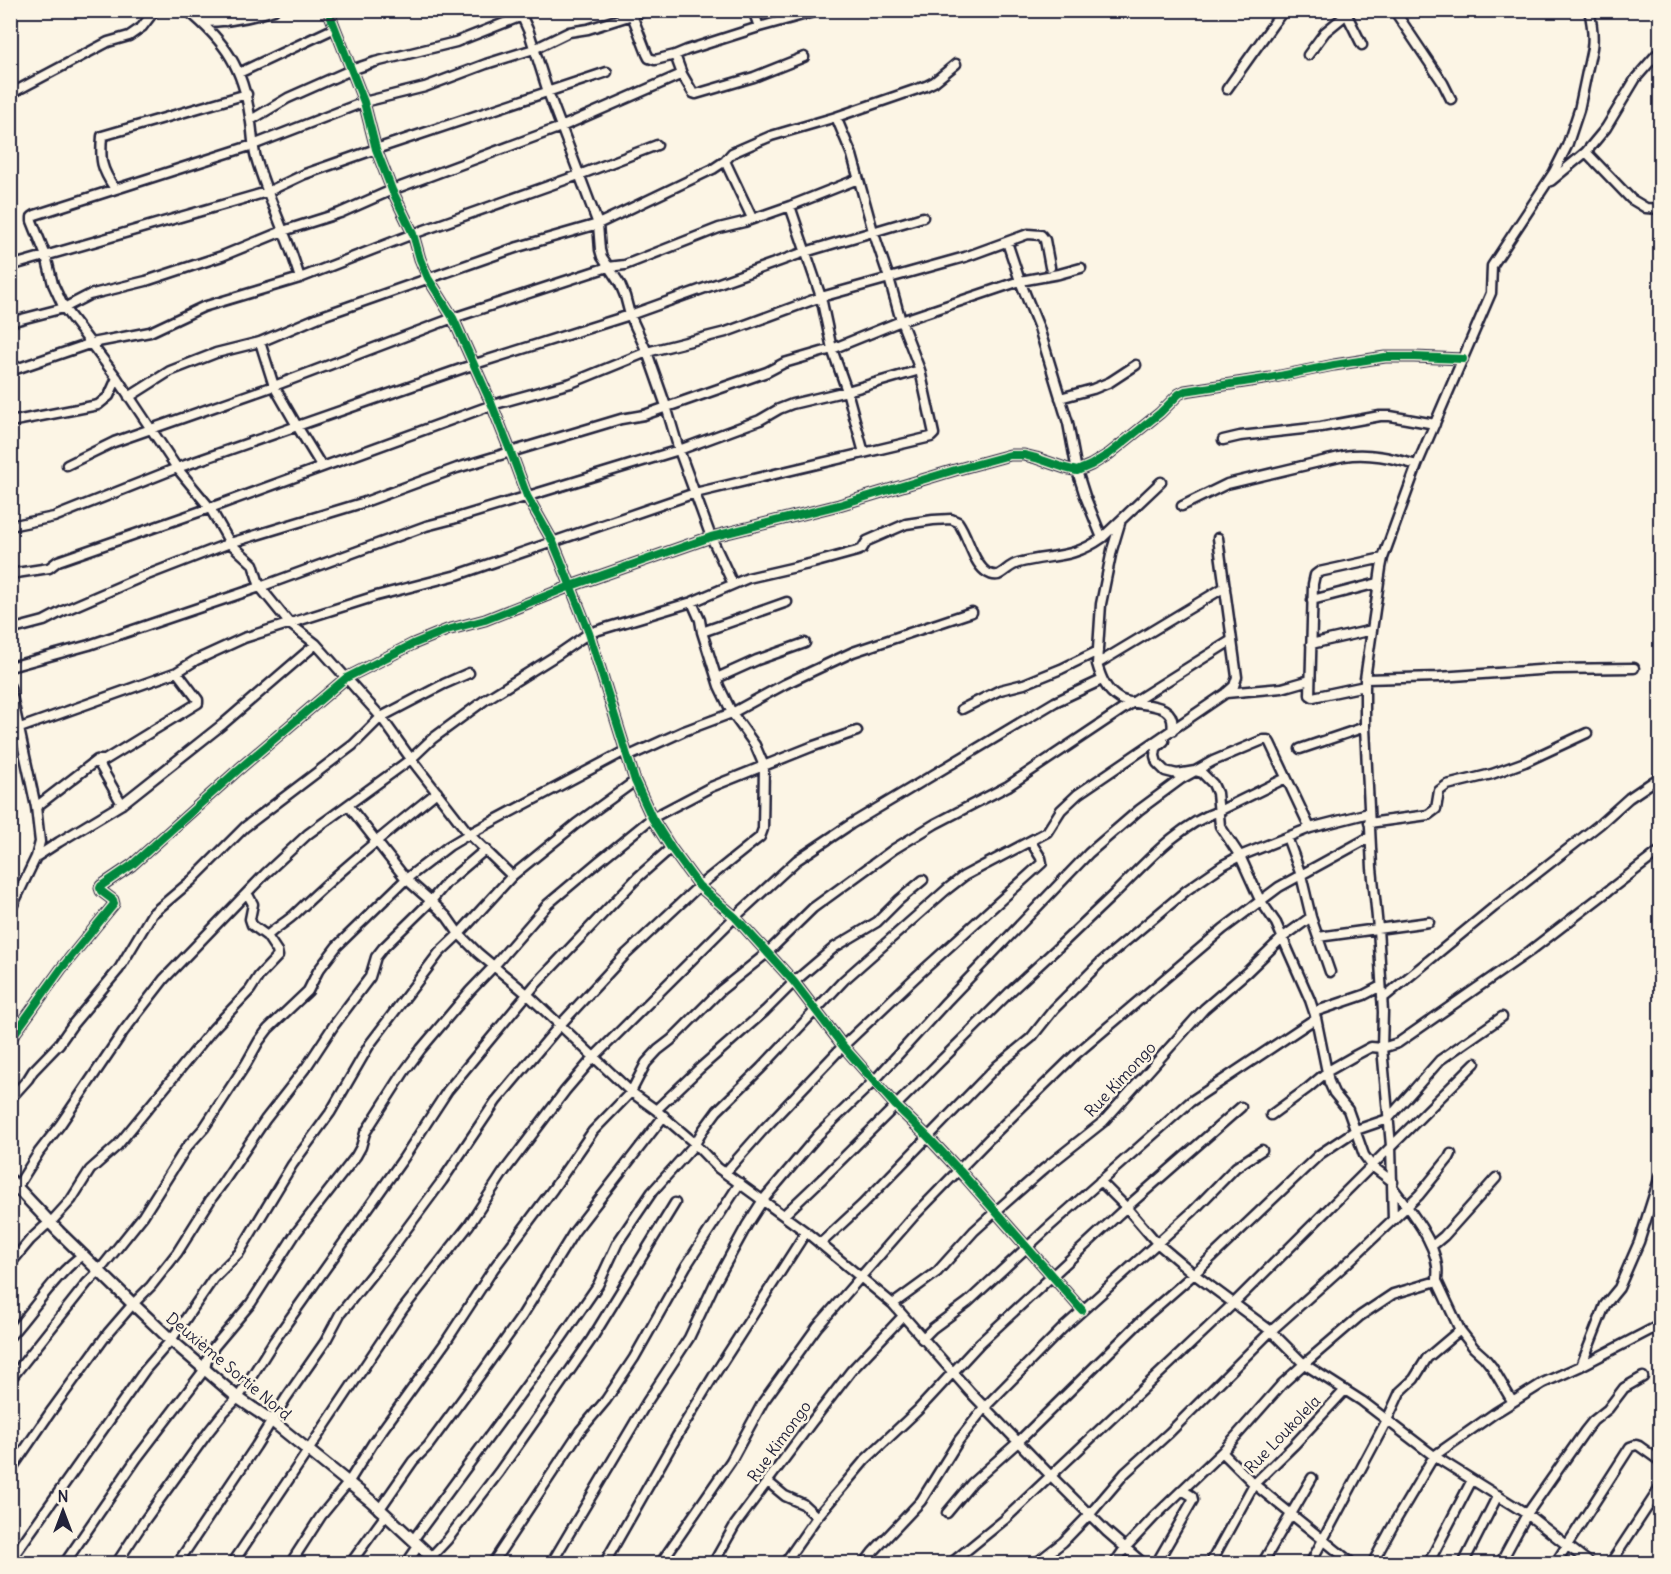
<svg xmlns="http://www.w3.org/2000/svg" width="1671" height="1574" font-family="Delius,sans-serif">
<rect width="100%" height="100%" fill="#fcf5e5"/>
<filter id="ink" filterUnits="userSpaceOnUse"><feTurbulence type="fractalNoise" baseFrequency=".0167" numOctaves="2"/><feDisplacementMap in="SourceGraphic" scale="12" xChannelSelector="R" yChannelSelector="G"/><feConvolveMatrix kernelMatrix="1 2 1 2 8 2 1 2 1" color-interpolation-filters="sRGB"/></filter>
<g filter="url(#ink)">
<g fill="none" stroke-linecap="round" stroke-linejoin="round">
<defs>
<path id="minor" d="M187,10c39,32 56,58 63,107 3,14 2,28 6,41 7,25 18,49 27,73 7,15 12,32 17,47
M219,10l7,11
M328,10l36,92 12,47 16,41 21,44 7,25 8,19 25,40 39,87 21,53 14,38 26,46 7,17 29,74 46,148 17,37 19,30 28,38 36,31 59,65 49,64 53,60 32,31 32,34 122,139
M519,10l10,22 19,60 50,132 2,26 2,7 18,27 5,12 5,19 17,37 19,54 13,44 32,87 22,47
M630,10l17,44 2,4 6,2 20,-5 12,-5 72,-23 62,-17
M753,10l6,17
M1394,10l49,73 8,16
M1345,11l17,34
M202,22c25,0 48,-4 72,-12
M675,55l7,19 11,19 3,1 58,-17 50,-20
M1308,55l17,-23 22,-18
M239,73l96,-45
M1227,89l47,-66 10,-13
M10,94l98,-52 21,-6 13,-9 13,-17
M251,120l37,-22 63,-28 24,-8 81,-20 66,-26
M1586,152l45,47 15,9 14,1
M725,161l27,57
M1551,181l35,-29 20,-24 30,-50 20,-23 4,-1
M115,189c-14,-21 -15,-28 -13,-53l145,-42
M790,206l31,91 11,52 15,42 17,62
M1007,242l13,39 19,47 29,95 9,48 8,25 17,42
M10,266l257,-74 38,-18 71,-25 231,-77
M10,322l54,-14 25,-13 57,-14 76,-25 61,-25 57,-18 52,-23 169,-63 121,-53
M260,342l14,44 23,40 25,41
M10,371l82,-28 58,-11 53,-25 97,-29 113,-44 166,-59 78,-30
M129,397l41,-26 46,-18 44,-11 59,-25 199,-70 80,-23 115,-55 12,-8 7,-8 39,-17 65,-19 90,-31 8,-4 22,-18
M1060,398l33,-9 17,-7 26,-17
M10,422l88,-17 11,-9 8,-18
M1223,440l17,-4 81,-9 59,-11h10l45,8
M67,465l47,-23 160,-56 179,-68 155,-51 17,-2 94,-37 25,-6 46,-16 68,-27
M1182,506l45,-22 117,-28c25,-4 48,2 73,9
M10,526l44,-9 123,-49 298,-104 155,-49 175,-63 118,-35
M10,574l39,-6 9,-7 152,-53 282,-103 79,-22 76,-31 79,-20 95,-35 144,-40 63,-23 13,1 4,5 5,27
M1312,600l66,-17
M10,630l34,-9 19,-10 74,-32 93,-36 132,-40 95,-35 164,-49 23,-4 123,-43 17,-9 48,-14 69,-28 119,-40 39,-7 22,-6
M702,632l85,-30
M1311,644l61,-14
M1097,664l4,-60 11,-54 9,-30
M10,667l79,-22 171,-58 166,-61 27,-7 226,-69 81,-30 19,-11 13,-5 55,-13 73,-21
M717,678l40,-18 48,-17
M1365,679l74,-2 114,-8 81,-1
M1365,686l-52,11 -3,-2 3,-111 2,-9 4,-3 64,-14
M10,687l26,120 4,35 -4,15 -26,54
M1226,693l56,-5 28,-8
M962,709l38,-19 24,-6 37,-15 37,-18
M20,728l157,-56 19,-12 48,-22 132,-42 81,-21 238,-82 236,-56 3,-3 -14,-64 -19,-49 -12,-43 -16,-47 -21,-76 -16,-38
M1172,731c6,-33 -34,-23 -52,-32 -14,-8 -19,-21 -23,-35l128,-77
M1164,741l-8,7 -1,8 2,7 8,8 12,3 18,-3 7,2 11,11 4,9 3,33 20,30 20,44 16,23 34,77 6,18 13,64 5,11 14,17 16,45 8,11 21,16
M1300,749l65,-22
M627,757l57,-26 48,-18 53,-29 68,-32 119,-40
M97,760l25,44
M348,805l58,74 25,22 16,16 12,17 19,19 49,41 104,98 25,18 36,31 26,27 88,64 87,72 77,88 81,84 55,55 38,33
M36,807l61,-47h8l93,-57v-3l-21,-28
M1369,823l59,-8 8,-6 3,-18 8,-6 45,-11 33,-12 62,-29
M1287,837l14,38 10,42 19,55
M36,857l23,-15 63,-38 101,-80 93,-80
M512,876l-43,-42 -58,-75 -30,-42 -65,-73 -26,-20 -30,-37 -7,-23 -23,-21 -20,-35 -33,-40 -60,-90 -53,-70 -11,-24 -7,-28 -14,-35v-4l3,-2 218,-70 111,-43 61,-15 61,-23 48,-15 35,-17 19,-3 60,-19
M247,893l6,11 -3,15 2,6 15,11
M1318,937l111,-15
M1382,999l112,-92 106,-83 29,-26 31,-21
M1314,1012l50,-17 17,-9
M10,1040l51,-71 53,-65 -1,-4 -12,-9 -1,-3 1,-2 31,-21 107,-96 107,-91 67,-34 34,-14 38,-10 86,-34 140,-49 128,-32 116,-35 55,-15h14l12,3 29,10 12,3 14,-6 18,-11 51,-41 19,-19 6,-3 85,-13 64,-13 51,-8h29l49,2
M10,1099l18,-20 5,-8 26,-27 14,-20 46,-55 33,-55 40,-34 53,-53 108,-82 28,-28 63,-33 25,-11
M656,1110l43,-41 66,-58 29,-29 41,-35 42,-25 22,-22 24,-20
M1271,1115l37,-27 20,-17 28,-16 15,-8 11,1 16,-5 132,-92 130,-100
M725,1173l39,-44 79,-83 76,-72 123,-111 -1,-5 -10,-16
M1100,1181l26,26 31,36 37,31 77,57 33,33 58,37 72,55 93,58 64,50
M10,1193l7,-6 22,-35 21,-27 63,-93 41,-53 101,-105 43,-40 103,-75 21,-20 53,-39 75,-47 29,-20 103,-31 56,-24 65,-15 44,-12 5,-2 5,-8 39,-17 27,-4 18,-1 7,3c10,14 14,38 27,49 3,3 9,5 13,4 7,-3 12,-10 20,-12 33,-9 53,-3 84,-25l59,-56
M784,1215l39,-37 189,-188c34,-31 67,-62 100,-94 32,-31 64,-70 107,-85l67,-33
M1393,1220l-2,-74 -9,-98 1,-36 -5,-84 -6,-60 -7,-141v-48l16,-111 2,-10 34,-93 74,-172 1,-27 62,-94 13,-26 12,-36 13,-62c2,-13 0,-25 -3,-38
M820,1244l42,-39 135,-139 34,-28 23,-29 47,-47 86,-72 36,-25 17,-9 70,-28 59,-15
M1432,1246l12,-10 52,-58
M10,1264l20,-24 14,-13 7,-5 20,-22 19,-30 27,-24 96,-117 37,-39 9,-14 19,-20 -1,-5 -10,-15c9,-9 20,-14 29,-23 44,-43 93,-82 141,-121
M1437,1281l23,49 14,18 10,9 8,10 20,34
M893,1304l44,-32 37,-41 21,-19 50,-44 58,-46 101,-113 43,-37 35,-34 29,-21
M10,1336c21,-23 48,-65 73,-81
M922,1339l11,-11 35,-26 82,-76 140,-124 126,-84
M1581,1366l24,-61 14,-17 20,-46 21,-66
M10,1380l77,-97 12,-12 44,-55 43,-68 18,-20 42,-64 13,-23 9,-12 40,-38 10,-20 19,-25 69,-67 43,-33 20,-12 156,-83
M1222,1452l32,32 99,80
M10,1471l42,-61 56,-77 25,-29 18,-18 26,-33 34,-54 11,-15 43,-64 42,-54 27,-41 36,-48 6,-20 7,-9 48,-47 15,-18 40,-34
M768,1482l17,14 18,8 14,13
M379,1510l34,-49 15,-15 55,-75 39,-55 52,-84 90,-116
M947,1513l25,-30 46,-41 128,-126 48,-42 126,-120 36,-24 32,-11 52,-59 62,-43
M413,1540l147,-200 38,-55 20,-43 34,-50 43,-48 8,-14 14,-19 44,-43 83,-88 102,-90 18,-14 83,-44 14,-22 17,-16 148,-101 8,-7 3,-9 -19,-139
M431,1557l16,-17 52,-68 47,-67 45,-65 84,-137
M10,1561l135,-191 26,-30 42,-61 26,-26 53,-88 38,-52 40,-69 69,-91 20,-19 53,-58 64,-52 59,-43
M64,1564l73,-106 68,-89 2,-9 7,-13 37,-44 45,-70 60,-77 5,-9 4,-14 39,-61 17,-23 49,-58 24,-25 54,-62 50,-42 54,-44 59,-31 100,-40 46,-16
M116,1564l29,-44 64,-89 15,-19 14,-14 36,-57 129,-182 45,-69 87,-105 103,-108 33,-29
M177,1564l79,-118 30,-48 39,-56 15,-28 45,-56 57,-77 54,-80 64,-76 64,-69 75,-70 61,-49 3,-8 1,-63 -9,-21 -23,-32 -13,-27 -17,-54 -2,-12 -8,-18
M232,1564l171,-255 66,-84 34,-52 62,-82 29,-34 141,-140 62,-57 54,-36 204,-122 47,-22
M290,1564l31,-48 27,-33 25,-40 72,-100 49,-75 59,-79 40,-58 38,-39 15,-29 12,-13 13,-10 50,-50 46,-37 46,-45 81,-59 41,-25 73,-38 124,-83 100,-63
M350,1564l35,-48
M406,1564l13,-19
M492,1564l88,-133 26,-31 28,-42 52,-92 54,-83
M551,1564l96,-162 42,-64 25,-53 33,-60 16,-25 56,-66 55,-53 72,-79 143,-149 50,-43 42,-31 32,-18 50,-21h5l2,3 40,85
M604,1564l73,-128 36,-59 93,-145
M660,1564l71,-103 32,-59 54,-75 96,-110 76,-78 86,-84 148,-126 56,-42 91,-50
M713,1564l22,-39 76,-102 40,-52 52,-55
M784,1564l33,-47 48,-57 53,-50 62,-67 140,-130 121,-106
M864,1564l9,-12 48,-51 38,-61 26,-33 78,-79 129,-116 44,-45 26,-17
M950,1564l54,-44 229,-216 242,-241
M1035,1564l28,-22 27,-28 35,-41 44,-40 102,-102 74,-66 74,-70 30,-37 2,-4
M1114,1564l11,-16 29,-31 68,-65 60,-68 22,-20 56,-48 33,-22 44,-13c0,-5 1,-10 0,-15 -3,-26 -28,-57 -44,-78
M1156,1564l37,-64 -1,-4 -10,-6
M1210,1564l44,-80 40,-39 51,-55
M1262,1564l50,-86
M1310,1564l77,-144 13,-28 14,-13 13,-21 33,-28
M1372,1564l24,-44 38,-64 61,-43 48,-30 38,-17 79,-41
M1428,1564l44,-84
M1463,1564l35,-69
M1500,1564l27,-50 58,-83 8,-10 15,-12 16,-21 19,-11
M1555,1564l75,-117 6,-2 3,1 21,15
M1610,1564l50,-76"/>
<path id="major" d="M10,1180l49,52 74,72 38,36 67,58 34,23 99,80 68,63"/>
</defs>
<!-- minor casing -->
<use href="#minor" stroke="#22223b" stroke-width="13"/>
<!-- major casing -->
<use href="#major" stroke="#22223b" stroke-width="15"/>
<!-- minor -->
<use href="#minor" stroke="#fcf5e5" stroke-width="8"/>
<!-- major -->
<use href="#major" stroke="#fcf5e5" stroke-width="10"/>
<defs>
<path id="cycleway" d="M328,10l36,92 12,47 16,41 21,44 7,25 8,19 25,40 39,87 21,53 14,38 26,46 7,17 29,74 46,148 17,37 19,30 28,38 36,31 59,65 49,64 53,60 32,31 32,34 122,139
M10,1040l51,-71 53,-65 -1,-4 -12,-9 -1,-3 1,-2 31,-21 107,-96 107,-91 67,-34 34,-14 38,-10 86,-34 140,-49 128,-32 116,-35 55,-15h14l12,3 29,10 12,3 14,-6 18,-11 51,-41 19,-19 6,-3 85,-13 64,-13 51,-8h29l49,2"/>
</defs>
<!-- cycleway casing -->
<use href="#cycleway" stroke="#fcf5e5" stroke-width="11"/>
<!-- cycleway -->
<use href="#cycleway" stroke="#00873e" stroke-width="8"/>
</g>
</g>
<g text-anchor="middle" stroke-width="5" stroke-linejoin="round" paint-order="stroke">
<!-- street labels -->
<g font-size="16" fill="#22223b" stroke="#fcf5e5">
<text transform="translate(1120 1079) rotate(-47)" y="6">Rue Kimongo</text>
<text transform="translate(229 1366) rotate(40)" y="6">Deuxième Sortie Nord</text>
<text transform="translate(1282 1434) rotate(-46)" y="6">Rue Loukolela</text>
<text transform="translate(779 1441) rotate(-54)" y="6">Rue Kimongo</text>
</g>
</g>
<!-- margin -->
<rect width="1671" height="1574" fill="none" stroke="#fcf5e5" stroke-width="36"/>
<rect x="18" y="18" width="1635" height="1538" fill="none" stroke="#22223b" stroke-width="2" filter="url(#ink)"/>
<!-- north arrow -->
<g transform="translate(63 1511)" stroke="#fcf5e5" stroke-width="4.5" paint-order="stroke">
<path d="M0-4.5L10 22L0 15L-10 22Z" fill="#22223b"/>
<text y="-9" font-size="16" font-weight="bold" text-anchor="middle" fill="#22223b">N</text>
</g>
</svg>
